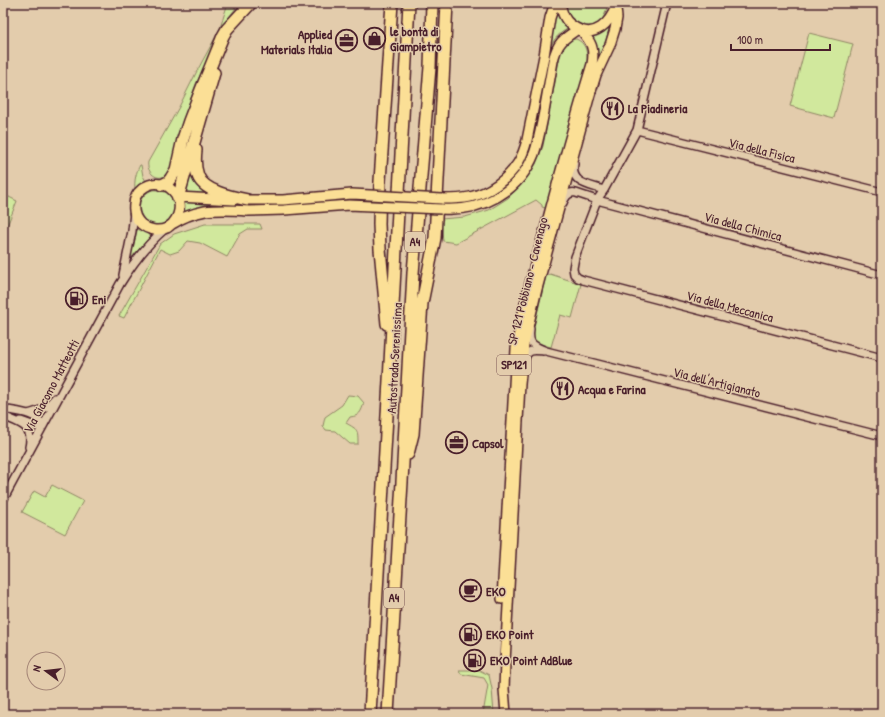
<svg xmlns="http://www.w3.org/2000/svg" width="885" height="717" font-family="'Patrick Hand',sans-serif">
<rect width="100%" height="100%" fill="#e3ccac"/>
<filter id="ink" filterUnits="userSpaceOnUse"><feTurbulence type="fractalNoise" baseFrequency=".025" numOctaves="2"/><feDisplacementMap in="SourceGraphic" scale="8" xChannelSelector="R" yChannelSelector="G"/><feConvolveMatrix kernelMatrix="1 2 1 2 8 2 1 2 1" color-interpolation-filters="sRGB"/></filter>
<g filter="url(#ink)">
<!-- green -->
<path fill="#d1e89d" stroke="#8e8464" d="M564,3h44c-2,7 -3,15 -9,20 -15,11 -34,-4 -35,-20z
M227,6l9,2 -11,14 -29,62 -13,36 -12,48c-1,2 -2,4 -4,6 -9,9 -21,-2 -19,-12l31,-55 18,-36 18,-33 5,-10z
M557,11l3,7 10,10c-8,3 -14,8 -18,16l-3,-1 3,-21z
M611,22l-5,18 -9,20 -1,-15 -6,-10z
M809,33l44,11 -19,74 -44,-12z
M576,39c12,5 12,18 10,29l-40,140 -4,-1v-2l-6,-5 -80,43 -13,-2 -2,-22 24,-2 24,-7 19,-12 16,-16 12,-18 7,-18 18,-96c4,-7 7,-10 15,-11z
M140,165h1l2,11 3,5 -8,5 -3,4c-1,-9 1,-18 5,-25z
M191,165l23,30h-30z
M152,190c12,-1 24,6 23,19 -1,5 -4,10 -8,13 -20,15 -42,-20 -15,-32z
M3,194l14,7 -14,35z
M184,201l33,2 -23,6 -10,5z
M205,224h55l2,5h-14l-8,5 -13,23 -27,-14 -12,-2 -9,10 -9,3 -10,-5 -36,69 -5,-2 41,-72 14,-10z
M139,228l12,8 -21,23 7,-28z
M550,274l31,10 -9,34 -12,-3 -9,32 -16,-4 -3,-8 14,-59z
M348,395l10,1 6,7c-3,9 -4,13 -14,14l-4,6c12,7 12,6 12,21h-8l-15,-13 -9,-1 -3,-4 2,-9 17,-12z
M52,485l31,16 -18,33 -43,-22 12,-21 11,6z
M459,670h20l10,5 3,14 2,25h-11l5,-29 -4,-7 -23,-4z"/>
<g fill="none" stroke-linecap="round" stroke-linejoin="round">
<defs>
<path id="minor" d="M667,3l-30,127 -33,60 -7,10 -22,57 -2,11 1,6 4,4 5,2 299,78
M637,130l245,62
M574,164c-4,20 16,21 30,26
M563,203c2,-6 6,-12 13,-10l21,7 285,75
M123,275l9,-44 2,-19
M530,329c-2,16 3,16 16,22l336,85
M524,360c4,-11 9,-10 19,-9
M3,409c13,3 35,3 40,17
M28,414c12,-3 19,-6 27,-16
M3,416c16,7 31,9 26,31
M21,421l14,5h8
M3,500l117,-216c13,-21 26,-39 45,-55"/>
<path id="major" d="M560,3c1,5 2,10 5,15 2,4 6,7 11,10 19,11 34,-5 40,-22
M178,197l56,3
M442,199c10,0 19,0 28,-2 19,-4 38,-18 48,-34 4,-7 7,-15 9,-23l17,-84 6,-38 5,-15
M441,209c41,3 78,-17 93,-55 5,-14 7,-28 10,-42 3,-17 6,-34 9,-51 4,-18 10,-22 25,-32
M173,223c19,-22 -9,-52 -31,-34 -5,4 -8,10 -8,16 -1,7 2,14 7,19 7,6 17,8 26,4 2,-1 4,-4 7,-5 9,-6 21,-10 31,-12 14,-2 29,-1 43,0
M502,599l14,-250c7,-43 19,-85 31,-127 14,-53 29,-106 45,-158 3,-16 -1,-22 -11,-34
M506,714l-2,-25 1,-27 15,-278 4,-40 13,-55 52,-191 7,-23 14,-30 5,-16 2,-11 -1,-10"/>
<path id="highway" d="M196,150c-1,8 -1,18 2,26 6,16 35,21 50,24
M162,185l6,-3 3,-4 5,-8 7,-31 6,-18 12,-31 22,-54 4,-7 24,-26
M178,198l36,-125
M387,324l-7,-75 -1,-25 1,-43 12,-178
M408,454l5,-20 9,-131 13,-65 12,-235
M370,714l20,-351 19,-360
M388,714l14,-232 11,-209 17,-206 2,-64"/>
</defs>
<!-- minor casing -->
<use href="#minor" stroke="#4a1f2b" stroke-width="10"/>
<!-- major casing -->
<use href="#major" stroke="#4a1f2b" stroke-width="12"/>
<!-- highway casing -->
<use href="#highway" stroke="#4a1f2b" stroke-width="14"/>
<!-- minor -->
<use href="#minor" stroke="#e3ccac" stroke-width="7"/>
<!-- major -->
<use href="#major" stroke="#fbdf96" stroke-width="9"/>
<!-- highway -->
<use href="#highway" stroke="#fbdf96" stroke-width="11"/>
<defs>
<path id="major-bridge" d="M248,200h35l69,-6 90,5
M248,211l36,-1 65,-5 92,4"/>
</defs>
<!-- major-bridge casing -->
<use href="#major-bridge" stroke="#4a1f2b" stroke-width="12" stroke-linecap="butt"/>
<!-- major-bridge -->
<use href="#major-bridge" stroke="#fbdf96" stroke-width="9"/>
</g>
</g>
<!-- icons -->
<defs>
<symbol id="shop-ring" viewBox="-11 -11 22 22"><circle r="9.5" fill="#e3ccac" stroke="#4a1f2b" stroke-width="1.5"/><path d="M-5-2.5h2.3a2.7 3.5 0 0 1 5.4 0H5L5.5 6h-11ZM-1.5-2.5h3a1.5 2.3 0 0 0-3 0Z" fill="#4a1f2b"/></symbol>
<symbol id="office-ring" viewBox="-11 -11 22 22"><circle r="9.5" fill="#e3ccac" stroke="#4a1f2b" stroke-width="1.5"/><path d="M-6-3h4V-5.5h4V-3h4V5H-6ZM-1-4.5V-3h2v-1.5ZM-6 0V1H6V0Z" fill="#4a1f2b"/></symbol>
<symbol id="restaurant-ring" viewBox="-11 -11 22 22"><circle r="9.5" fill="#e3ccac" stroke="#4a1f2b" stroke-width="1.5"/><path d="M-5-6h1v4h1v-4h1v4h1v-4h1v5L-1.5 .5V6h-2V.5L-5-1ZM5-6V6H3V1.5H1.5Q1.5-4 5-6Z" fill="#4a1f2b"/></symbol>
<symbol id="fuel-ring" viewBox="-11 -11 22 22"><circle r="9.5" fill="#e3ccac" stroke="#4a1f2b" stroke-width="1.5"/><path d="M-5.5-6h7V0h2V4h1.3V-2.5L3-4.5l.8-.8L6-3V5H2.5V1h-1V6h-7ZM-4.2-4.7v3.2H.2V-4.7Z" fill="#4a1f2b"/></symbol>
<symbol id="cafe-ring" viewBox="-11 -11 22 22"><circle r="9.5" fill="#e3ccac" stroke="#4a1f2b" stroke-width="1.5"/><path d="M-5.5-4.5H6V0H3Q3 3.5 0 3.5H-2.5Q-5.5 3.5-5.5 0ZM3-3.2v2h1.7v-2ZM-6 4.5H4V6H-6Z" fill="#4a1f2b"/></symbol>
</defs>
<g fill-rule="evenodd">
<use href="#shop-ring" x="362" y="26" width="25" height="25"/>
<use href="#office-ring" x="334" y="28" width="25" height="25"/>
<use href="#restaurant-ring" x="600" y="96" width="25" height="25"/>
<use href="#fuel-ring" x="64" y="286" width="25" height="25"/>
<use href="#restaurant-ring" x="550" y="376" width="25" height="25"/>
<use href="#office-ring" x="444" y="430" width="25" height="25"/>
<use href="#cafe-ring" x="458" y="578" width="25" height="25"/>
<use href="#fuel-ring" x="458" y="622" width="25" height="25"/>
<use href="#fuel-ring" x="462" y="648" width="25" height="25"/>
</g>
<g text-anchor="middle" stroke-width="3" stroke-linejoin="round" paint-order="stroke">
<!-- shield labels -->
<g fill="#e3ccac" stroke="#785352" stroke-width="1">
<rect x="405" y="232" width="20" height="20" rx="3"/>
<rect x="497" y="355" width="34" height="20" rx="3"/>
<rect x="384" y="588" width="20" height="20" rx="3"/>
</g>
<g font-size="12" font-weight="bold" fill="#4a1f2b">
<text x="415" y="246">A4</text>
<text x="514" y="369">SP121</text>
<text x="394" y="602">A4</text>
</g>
<!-- poi labels -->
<g font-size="13" font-weight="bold" fill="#4a1f2b" stroke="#e3ccac" text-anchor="start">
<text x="390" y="36">le bontà di<tspan x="390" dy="15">Giampietro</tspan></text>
<text x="332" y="39" text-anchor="end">Applied<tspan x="332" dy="15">Materials Italia</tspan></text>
<text x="628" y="113">La Piadineria</text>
<text x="92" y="304">Eni</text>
<text x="578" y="394">Acqua e Farina</text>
<text x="472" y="448">Capsol</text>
<text x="486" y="596">EKO</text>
<text x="486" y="639">EKO Point</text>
<text x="490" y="665">EKO Point AdBlue</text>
</g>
<!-- street labels -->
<g font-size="13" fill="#4a1f2b" stroke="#e3ccac">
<text transform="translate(762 150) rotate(14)" y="5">Via della Fisica</text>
<text transform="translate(743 226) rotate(15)" y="5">Via della Chimica</text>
<text transform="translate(527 281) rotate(-76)" y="5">SP 121 Pobbiano - Cavenago</text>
<text transform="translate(730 306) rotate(15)" y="5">Via della Meccanica</text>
<text transform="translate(394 358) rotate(-87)" y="5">Autostrada Serenissima</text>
<text transform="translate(717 382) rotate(14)" y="5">Via dell'Artigianato</text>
<text transform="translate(51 386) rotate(-62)" y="5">Via Giacomo Matteotti</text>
</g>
</g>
<!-- margin -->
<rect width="885" height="717" fill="none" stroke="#e3ccac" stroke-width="16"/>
<rect x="8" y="8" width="869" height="701" fill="none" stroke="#4a1f2b" stroke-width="1.5" filter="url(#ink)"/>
<!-- north arrow -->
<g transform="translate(46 671) rotate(285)"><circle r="19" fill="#e3ccac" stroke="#a68778"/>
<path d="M0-3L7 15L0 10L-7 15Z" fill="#4a1f2b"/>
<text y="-6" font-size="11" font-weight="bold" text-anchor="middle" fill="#4a1f2b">N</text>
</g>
<!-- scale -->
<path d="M731 44v6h99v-6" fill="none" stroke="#4a1f2b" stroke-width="2"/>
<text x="737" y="44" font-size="12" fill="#4a1f2b" stroke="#e3ccac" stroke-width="3" paint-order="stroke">100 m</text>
</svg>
